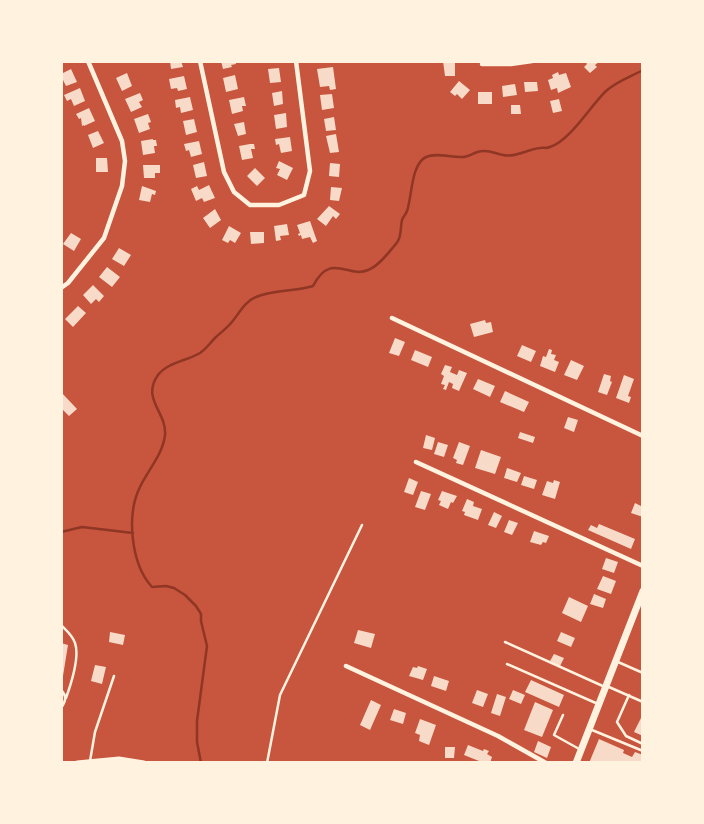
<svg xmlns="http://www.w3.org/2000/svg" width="704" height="824" font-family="'Fira Sans',sans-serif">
<rect width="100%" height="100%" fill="#c8553d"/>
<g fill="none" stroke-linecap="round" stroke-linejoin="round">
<!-- stream -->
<path stroke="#8f3625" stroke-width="2.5" d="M61,532l21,-5 51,6
M201,763l-4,-21v-21l10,-75 -6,-25v-7l-5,-8 -11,-11 -11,-7 -8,-2 -14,1c-21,-23 -26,-72 -12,-100 8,-17 23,-33 25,-52 2,-23 -24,-36 -7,-60 10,-13 29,-14 42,-22 6,-4 10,-10 15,-15 5,-5 11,-9 16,-15 8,-9 13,-21 25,-26 18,-8 38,-5 57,-11 18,-35 35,-7 55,-16 11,-4 20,-17 27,-25 7,-7 5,-16 7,-25 1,-3 4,-6 5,-9 5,-14 4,-47 19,-54 11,-5 25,1 37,0 7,0 12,-6 20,-6 7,-1 13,3 20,4 12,3 25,-6 37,-7 5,-1 5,1 10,-1 20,-6 41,-42 56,-56 11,-10 24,-14 37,-21"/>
</g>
<!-- building -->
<path fill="#f7dbc8" d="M170,61h11l2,6 -12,2z
M221,61h14l1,3 -5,1 1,2 -9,2z
M443,61h12v15h-10z
M585,61h15l-5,4 2,2 -7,6 -6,-6 3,-3z
M333,67l3,22 -6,1 -1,-4 -9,1 -3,-18z
M279,68l2,14 -11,1 -2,-14z
M71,69l6,13 -11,4 -3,-6 -2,1v-7z
M558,72l1,3 7,-2 5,14 -13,6 -1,-5 -6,2 -3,-10 5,-2 -1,-3z
M127,73l5,13 -10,5 -6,-13z
M235,75l3,14 -12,3 -3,-14z
M184,76l3,13 -9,2 -1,-3 -6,1 -2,-10z
M459,81l11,9 -8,9 -5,-5 -2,2 -5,-4z
M524,82h13l1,9 -13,1z
M515,84l2,11 -14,2 -1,-11z
M80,88l5,13 -11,5 -3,-7 -4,2 -3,-6z
M282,91l1,13 -9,2 -2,-13z
M478,92h14v12h-14z
M140,93l3,7 -4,2 3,5 -11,5 -6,-13z
M332,94l2,14 -12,2 -2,-15z
M190,97l3,13 -12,3 -1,-6 -4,1 -1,-8z
M244,97l2,9h-4l1,5 -11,3 -3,-14z
M559,99l3,12 -9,2 -3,-12z
M511,105h9l1,9h-10z
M89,108l6,13 -11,5v-1l-2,1 -1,-8 -2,1 -3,-5z
M286,113l1,14 -11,2 -2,-14z
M148,114l3,8 -3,1 2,6 -11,4 -5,-14z
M334,117l2,13 -10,1 -2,-12z
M194,119l3,13 -11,3 -3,-14z
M244,122l2,12 -8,2 -4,-12z
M98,131l6,12 -11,5 -5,-13z
M336,134l3,18 -9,1 -4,-17z
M290,137l2,14 -11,2 -2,-9 -3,1 -1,-6z
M153,139v1h3l1,6h-3l1,7 -12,2 -2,-14z
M199,141l3,13 -11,3 -2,-7 -3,1 -2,-7z
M250,144h4l1,5h-4l2,9 -11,2 -3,-14z
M96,158h11l1,14h-12z
M279,161l14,7 -6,12 -10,-5 3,-6 -4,-1z
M204,162l3,14 -11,2 -3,-13z
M330,163l10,1 -1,13 -10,-1z
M143,165h17v8h-5v5h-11z
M255,168l10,10 -8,8 -10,-10z
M209,185l6,13 -11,4 -2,-4 -6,3 -5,-12 6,-3 2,4z
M142,186l14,5 -1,4 -3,-1 -2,8 -11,-2z
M331,187l11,1 -3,13 -9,-1z
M329,206l11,8 -4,5 -3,-3 -7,10 -9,-7z
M215,209l6,11 -11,8 -7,-10z
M310,221l7,20 -4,2 -3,-6 -8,2 -1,-4 -2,1 -1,-2 2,-1 -3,-8z
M287,224l2,11 -9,1 1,4 -5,1 -2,-15z
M229,226l12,7 -6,10 -5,-3 -2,3 -6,-3z
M250,232h14v11l-13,1z
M71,233l10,6 -7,12 -11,-7z
M119,248l12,7 -7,11 -12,-7z
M107,267l13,10 -8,10 -13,-10z
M93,285l11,11 -5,6 -3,-3 -5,5 -8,-9z
M78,306l8,7 -13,14 -8,-8z
M485,320l1,3 5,-1 2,10 -19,5 -4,-13z
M395,338l10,4 -6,14 -10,-3z
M522,345l14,6 -5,11 -14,-6z
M549,349l3,1 -1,4 5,1 -2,5 5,2 -4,10 -15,-6 3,-10 3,1z
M415,350l17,7 -4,10 -17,-7z
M571,360l13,6 -7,14 -13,-5z
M445,365l7,2 -2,5 7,3 2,-5 8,3 -8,18 -7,-3 1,-4 -4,-2 -3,8 -3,-1 2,-4 -4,-1 3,-8 -3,-2z
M604,374l7,2 -1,5 2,1 -5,13 -9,-3z
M624,375l10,4 -6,17 3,1 -2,6 -13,-5z
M478,379l17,7 -5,11 -17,-8z
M505,391l24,11 -5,10 -24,-10z
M61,392l16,17 -8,7 -8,-8z
M568,417l10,3 -4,12 -10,-4z
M520,432l15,5 -2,6 -15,-5z
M426,435l9,3 -3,12 -9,-2z
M438,442l10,3 -4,12 -10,-3z
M459,442l11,4 -7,19 -7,-2 1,-3 -4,-2z
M481,450l20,7 -6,17 -20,-6z
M507,468l14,5 -4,9 -13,-4z
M524,476l13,4 -3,9 -13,-4z
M409,478l9,4 -5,13 -9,-3z
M554,480l6,2 -5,17 -13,-4 5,-14 6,2z
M421,491l10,3 -6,16 -10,-3z
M442,491l15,5 -4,7 -2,-1 -3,7 -9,-4 2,-4 -3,-1z
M467,499l7,3 -1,4 9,3 -4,11 -14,-5 1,-3 -3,-1z
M635,503l8,4v10l-12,-4z
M494,512l8,4 -6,12 -8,-3z
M509,520l9,3 -6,12 -8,-3z
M599,524l36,15 -4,10 -43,-19 3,-5 6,3z
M534,531l15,5 -3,7 -3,-1 -2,3 -11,-3z
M606,558l12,4 -4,11 -12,-4z
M603,576l13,5 -5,13 -14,-5z
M594,594l12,5 -3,9 -13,-4z
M569,597l19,9 -7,16 -19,-9z
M358,630l17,4 -4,14 -17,-5z
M110,632l15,3 -2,10 -14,-3z
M561,632l14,6 -4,9 -14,-6z
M61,643l7,2 -5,31h-2z
M554,654l10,4 -4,8 -10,-5z
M95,665l11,2 -4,17 -11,-3z
M418,666l9,3 -4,11 -14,-4 4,-9 4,1z
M434,676l15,5 -3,10 -15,-5z
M531,680l33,15 -5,12 -34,-15z
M477,690l11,4 -5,13 -11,-4z
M513,690l12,5 -4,9 -12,-5z
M497,694l9,3 -6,19 -9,-3z
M371,700l10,5 -11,25 -10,-5z
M535,702l18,8 -11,27 -18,-7z
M394,709l12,4 -3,11 -13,-4z
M643,714v22l-9,-4z
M420,719l16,6 -7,20 -10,-4 1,-6 -5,-2z
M599,739l25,11 -1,3 9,4 3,-5 8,3v8h-54z
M538,741l13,6 -4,11 -13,-6z
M468,745l15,6 1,-2 5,2 -2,3 5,3 -2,6h-12l1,-2 -15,-6z
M445,747h10l-1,11h-9z"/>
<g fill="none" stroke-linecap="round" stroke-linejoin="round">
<!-- service -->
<path stroke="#fff3e0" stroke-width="2.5" d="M61,625c5,5 12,11 14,18 5,14 -4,41 -9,55
M505,642l100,45
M618,662l25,11
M507,664l91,40
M609,687l34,15
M61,690c6,6 5,11 0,18
M629,695l-12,27 9,14 17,8
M563,715l-9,20 27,15
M592,730l51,21
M90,761l5,-29 19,-56
M267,763l13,-68 82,-170"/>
<!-- minor -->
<path stroke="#fff3e0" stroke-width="4.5" d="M200,61l24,111 10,20 16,13h29l25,-10 6,-24 -14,-110
M482,64h29l21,-3
M61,288l7,-5 36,-45 18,-52 3,-25 -3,-20 -34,-80
M392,318l251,118
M416,462l227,104
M346,666l152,70 48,27"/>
<!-- tertiary -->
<path stroke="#fff3e0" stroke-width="5" d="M77,763l42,-4 25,4"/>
<!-- primary -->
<path stroke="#fff3e0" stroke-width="7" d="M576,763l67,-172"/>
</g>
<!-- border -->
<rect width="704" height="824" fill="none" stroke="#fff3e0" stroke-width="126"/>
</svg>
